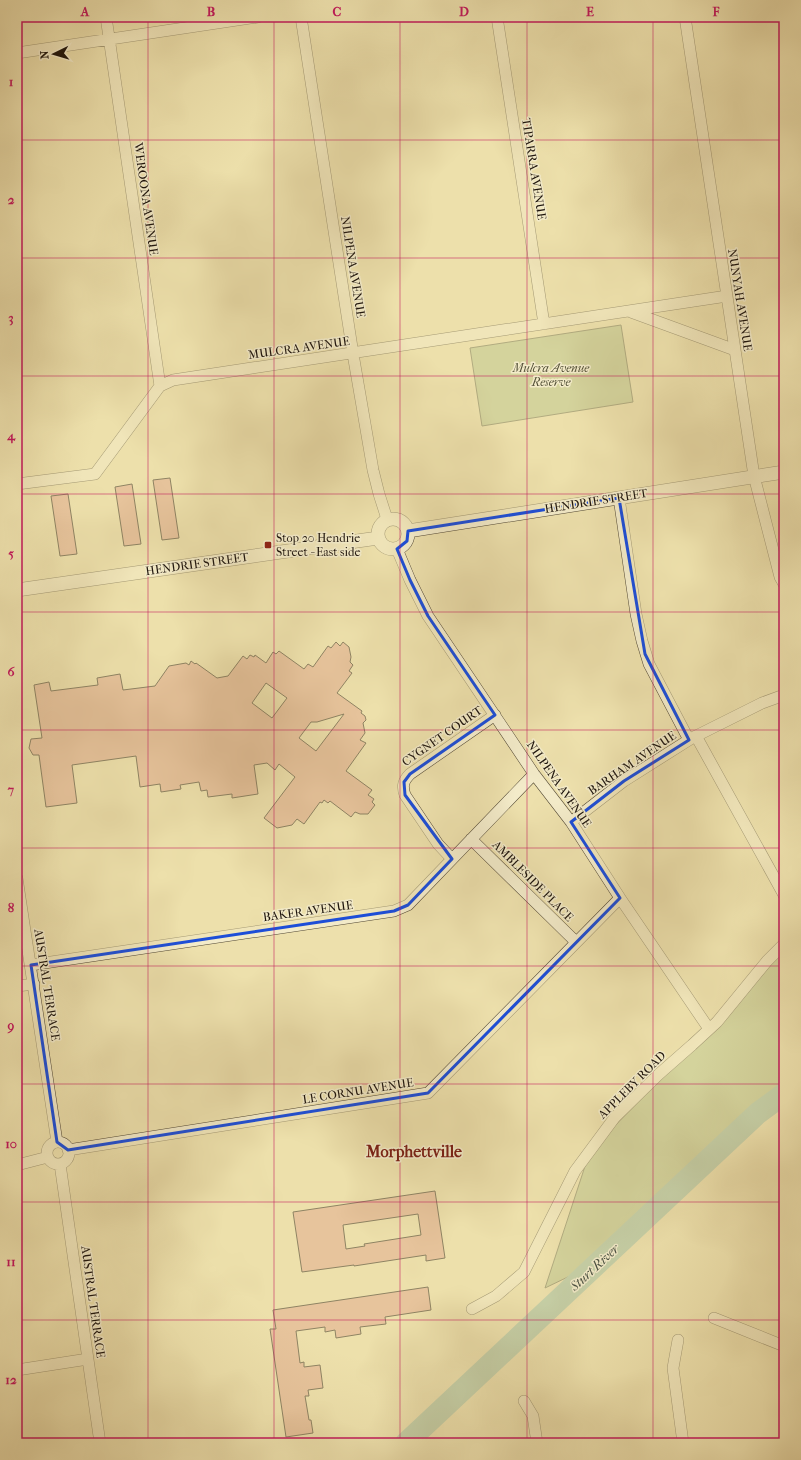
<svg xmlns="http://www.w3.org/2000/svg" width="801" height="1460" font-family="'IM FELL French Canon',serif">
<rect width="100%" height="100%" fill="#ede0ac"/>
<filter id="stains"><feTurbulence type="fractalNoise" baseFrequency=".005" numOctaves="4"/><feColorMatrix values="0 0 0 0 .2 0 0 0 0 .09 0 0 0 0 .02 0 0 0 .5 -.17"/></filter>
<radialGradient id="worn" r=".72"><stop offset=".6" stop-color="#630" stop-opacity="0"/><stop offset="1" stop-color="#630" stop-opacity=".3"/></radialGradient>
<!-- green -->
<path fill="#b6c38b" stroke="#6a6c4c" d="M621,325l12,77 -151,24 -12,-78z
M784,945v149l-26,19 -159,149 -54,26 45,-137 127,-129z"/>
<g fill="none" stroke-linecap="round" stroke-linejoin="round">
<!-- river -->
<path stroke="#9abea5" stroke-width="22" d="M406,1443l352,-330 26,-19"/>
</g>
<!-- building -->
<path fill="#e0a38b" stroke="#1d140c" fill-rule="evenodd" d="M170,478l9,60 -17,2 -9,-60z
M132,484l9,60 -17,2 -9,-59z
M68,494l9,60 -17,2 -9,-60z
M336,642l4,4 3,-4 6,5 2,10 -1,5 3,3 -4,6 3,2 -15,20 25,18 -1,2 4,3 1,4 -3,3 2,10 -5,7 6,3 -20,28 26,19 -4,5 6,4 -2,3 3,3 -7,9h-8l-5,-2 -4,5 -21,-16 -2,2 -4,-3 -2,3 -2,-1 -16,22 -7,-5 -5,6 -15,3 -13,-10 31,-41 -16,-13 -4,6 -8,-7 -13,2 4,29 -26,4v-4l-24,3 -1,-7 -6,1 -2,-9 -19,3 1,4 -20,3 -1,-8 -20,3 -4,-31 -64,9 5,38 -31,4 -7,-52h-6l-4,-7 2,-9 11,-1 -8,-53 15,-3 2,9 47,-6 -1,-7 23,-4 3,16 32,-4 14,-20 17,-3 3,2 2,-4 4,3 1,-1 21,15 11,-2 15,-20 4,3 3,-4 4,2 1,-2 11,8 7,-11 3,2 3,-3 25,18 4,-5 5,3 15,-21 3,2zM266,683l21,15 -15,20 -20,-15zM344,714l-28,37 -17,-13 12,-16h6z
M435,1191l10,67 -19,3v-6l-72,11v-1l-52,7 -9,-60zM418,1214l3,21 -57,9 1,2 -19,3 -3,-24z
M428,1287l3,23 -46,7 1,7 -26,3 1,7 -25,4 -1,-8 -10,2v-5l-29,4 4,32 4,-1v5l16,-2 3,23 -15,2 1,6h-4l4,24h2l2,13 -27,4 -16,-108h6l-3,-19z"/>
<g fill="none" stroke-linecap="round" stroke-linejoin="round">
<defs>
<path id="minor" d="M106,17l54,369
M301,17l52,337 20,116 6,24 8,25
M497,17l47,307
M685,17l69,459 26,101 4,7
M17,53l241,-36
M631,312l104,38
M17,484l78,-10 65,-88 13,-6 554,-84
M619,498l17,116 6,27 7,23 40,76
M397,549l13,31 18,36 106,158 37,48 49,76 89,131
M696,736l88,159
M571,822l53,-41 68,-43 70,-35 22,-8
M471,839l105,103
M452,859l-14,-15 -33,-49c-3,-9 -2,-14 5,-21l85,-59
M17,878l40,264
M31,965l363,-54 14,-6 126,-131
M17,986l17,-2
M47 1153a11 11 0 1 1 22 0a11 11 0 1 1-22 0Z
M68,1150l360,-57 192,-195
M60,1164l40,279
M17,1165l31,-8
M472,1309l24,-13 28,-24 51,-101 40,-54 44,-43 33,-29 25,-23 50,-61 17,-17
M714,1318l70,28
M678,1340l-5,28 10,75
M17,1370l71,-11
M524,1401l9,15 4,27"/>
<path id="tertiary" d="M378 534a15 15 0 1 1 30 0a15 15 0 1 1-30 0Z
M408,531l376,-59
M17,590l361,-52"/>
</defs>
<!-- minor casing -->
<use href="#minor" stroke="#514734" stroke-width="12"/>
<!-- tertiary casing -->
<use href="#tertiary" stroke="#514734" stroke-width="14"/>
<!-- minor -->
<use href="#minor" stroke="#f3ebc9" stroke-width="11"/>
<!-- tertiary -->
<use href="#tertiary" stroke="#f3ebc9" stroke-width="13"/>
</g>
<!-- marked area -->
<path d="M0 0H801V1460H0ZM619,498l26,156 44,86 -65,41 -53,41 49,76 -192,195 -360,57 -11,-8 -26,-177 363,-54 14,-6 44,-46 -47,-64 -1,-13 6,-8 85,-59 -67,-99 -18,-36 -13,-31 10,-8 1,-10z" fill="#ede0ac" fill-opacity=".55" fill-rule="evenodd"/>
<path fill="none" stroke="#1d4ed8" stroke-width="3" stroke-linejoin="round" d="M619,498l26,156 44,86 -65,41 -53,41 49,76 -192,195 -360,57 -11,-8 -26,-177 363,-54 14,-6 44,-46 -47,-64 -1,-13 6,-8 85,-59 -67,-99 -18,-36 -13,-31 10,-8 1,-10z"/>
<!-- grid -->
<path fill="none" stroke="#c2185b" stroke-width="1" stroke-opacity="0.55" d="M148,17v1426M274,17v1426M400,17v1426M527,17v1426M653,17v1426M17,140h767M17,258h767M17,376h767M17,494h767M17,612h767M17,730h767M17,848h767M17,966h767M17,1084h767M17,1202h767M17,1320h767"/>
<!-- markers -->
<rect fill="#8f2418" stroke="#f3ebc9" stroke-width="1.5" x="264" y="541" width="8" height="8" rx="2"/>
<g text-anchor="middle" stroke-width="3" stroke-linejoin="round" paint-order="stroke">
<!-- street labels -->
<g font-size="12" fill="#1d140c" stroke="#f3ebc9">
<text transform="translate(534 169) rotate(81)" y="4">TIPARRA AVENUE</text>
<text transform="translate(146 199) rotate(82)" y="4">WEROONA AVENUE</text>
<text transform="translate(353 267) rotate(81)" y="4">NILPENA AVENUE</text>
<text transform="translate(740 300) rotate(81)" y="4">NUNYAH AVENUE</text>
<text transform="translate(299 348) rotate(-8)" y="4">MULCRA AVENUE</text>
<text transform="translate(596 501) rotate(-9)" y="4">HENDRIE STREET</text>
<text transform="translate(197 564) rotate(-8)" y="4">HENDRIE STREET</text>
<text transform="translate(442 736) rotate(-35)" y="4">CYGNET COURT</text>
<text transform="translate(632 763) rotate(-34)" y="4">BARHAM AVENUE</text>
<text transform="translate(559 784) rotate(55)" y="4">NILPENA AVENUE</text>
<text transform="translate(533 881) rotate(45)" y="4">AMBLESIDE PLACE</text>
<text transform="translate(308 911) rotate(-8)" y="4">BAKER AVENUE</text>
<text transform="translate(47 985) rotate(81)" y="4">AUSTRAL TERRACE</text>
<text transform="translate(632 1085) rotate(-45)" y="4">APPLEBY ROAD</text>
<text transform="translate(358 1091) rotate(-9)" y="4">LE CORNU AVENUE</text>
<text transform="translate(93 1302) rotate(82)" y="4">AUSTRAL TERRACE</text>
</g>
<!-- park labels -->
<g font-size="12" font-style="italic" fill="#535138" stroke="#f3ebc9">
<text x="551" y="372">Mulcra Avenue<tspan x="551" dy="14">Reserve</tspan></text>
</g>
<!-- poi labels -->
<g font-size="12" fill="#1d140c" stroke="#f3ebc9" text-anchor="start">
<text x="276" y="542">Stop 20 Hendrie<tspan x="276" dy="14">Street - East side</tspan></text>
</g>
<!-- water labels -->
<g font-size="13" font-style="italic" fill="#495042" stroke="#f3ebc9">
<text transform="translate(594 1267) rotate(-43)" y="5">Sturt River</text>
</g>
<!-- district labels -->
<g font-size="16" font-weight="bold" fill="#7a1f14" stroke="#f3ebc9">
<text x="414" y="1157">Morphettville</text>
</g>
</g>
<!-- margin -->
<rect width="801" height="1460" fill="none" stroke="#ede0ac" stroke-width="44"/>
<!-- north arrow -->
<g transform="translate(54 54) rotate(265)" stroke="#f3ebc9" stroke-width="3" paint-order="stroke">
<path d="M0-3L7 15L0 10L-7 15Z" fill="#1d140c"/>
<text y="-6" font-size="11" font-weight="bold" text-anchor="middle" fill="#1d140c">N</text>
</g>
<rect x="22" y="22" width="757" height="1416" fill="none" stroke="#c2185b" stroke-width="1.5"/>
<g font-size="13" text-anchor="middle" font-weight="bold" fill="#c2185b">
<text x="85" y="16">A</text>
<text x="211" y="16">B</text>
<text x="337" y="16">C</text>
<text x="464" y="16">D</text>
<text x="590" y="16">E</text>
<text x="716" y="16">F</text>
<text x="11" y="86">1</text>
<text x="11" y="204">2</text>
<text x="11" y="322">3</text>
<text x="11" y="440">4</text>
<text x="11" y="558">5</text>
<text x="11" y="676">6</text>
<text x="11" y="794">7</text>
<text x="11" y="912">8</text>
<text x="11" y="1030">9</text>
<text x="11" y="1148">10</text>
<text x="11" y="1266">11</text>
<text x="11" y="1384">12</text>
</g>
<rect width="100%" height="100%" filter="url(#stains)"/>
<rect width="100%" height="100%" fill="url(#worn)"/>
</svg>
